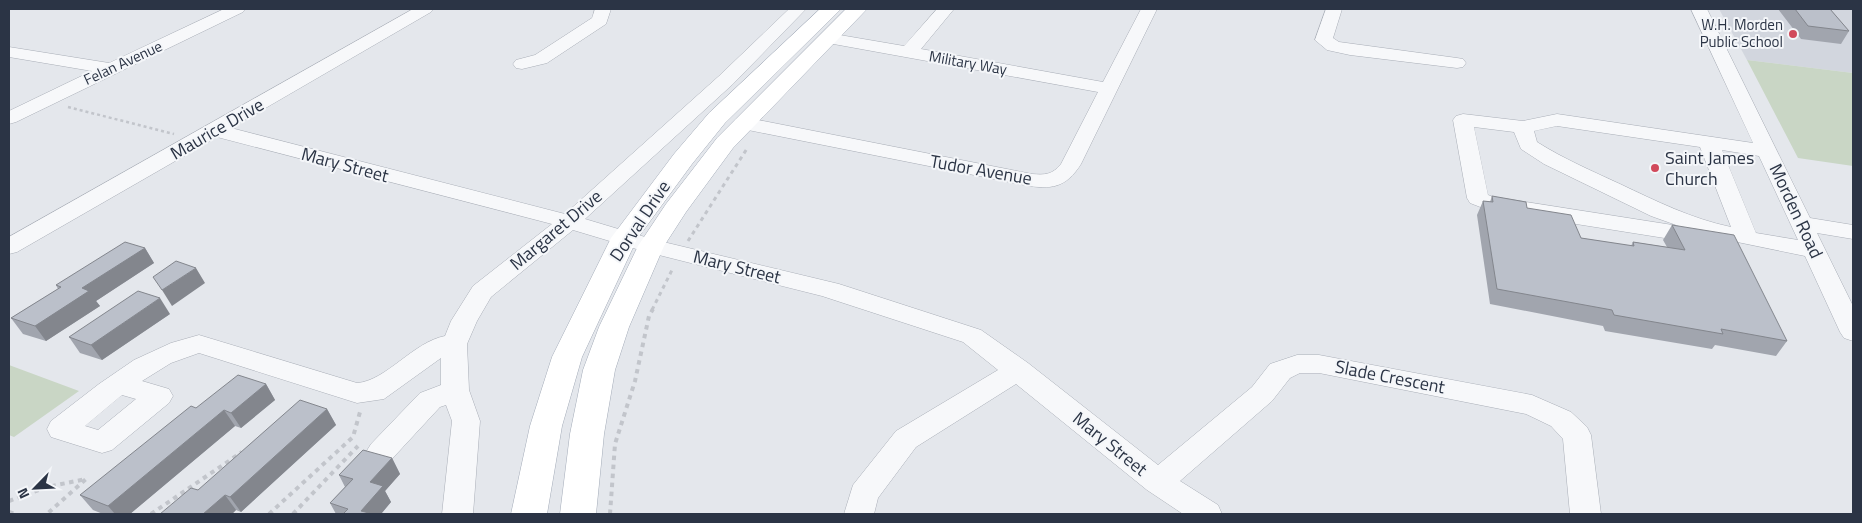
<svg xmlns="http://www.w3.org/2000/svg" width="1862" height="523" font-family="'Titillium Web',sans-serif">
<rect width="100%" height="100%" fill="#e4e7ec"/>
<!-- built -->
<path fill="#d2d6de" d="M1719,9h134v64l-106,-13z"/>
<!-- green -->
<path fill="#c9d6c5" d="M1747,60l106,13v93l-55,-8z
M9,365l70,26 -65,46 -5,-2z"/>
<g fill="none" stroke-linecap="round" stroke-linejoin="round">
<defs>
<path id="minor" d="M224,9h21l-2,3 -227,110 -7,2v-13l83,-40 -83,-14v-10l100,16z
M413,9h20l-2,3 -200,116 334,86 154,-138 70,-67h17l-73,75 -148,135 70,21 184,44 142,46 47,33 130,102 94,-78 18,-23 27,-9h22l213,40 39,17 16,15 4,8 10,79h-31l-7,-75 -12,-13 -25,-12 -207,-41h-19l-10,5 -18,23 -92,80 38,24 4,9h-39l-36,-24 -131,-106 -100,63 -38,51 -4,16h-30l9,-29 43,-54 102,-61 -35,-28 -141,-46 -179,-45 -70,-21 -82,67 -14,24 -10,23 2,46 11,31 -7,93h-31l10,-93 -6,-16 -6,2 -49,53 -10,3 -10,-3 -5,-8 5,-8 49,-51 21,-8v-27l-57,41 -27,4 -158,-50 -28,10 -29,18 27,8 4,7 -4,7 -57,47 -10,3 -51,-16 -4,-8 4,-8 48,-37 35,-24 37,-17 28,-8 158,48c29,-2 56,-41 88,-47l6,-15 22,-35 79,-62 -335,-87 -200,115 -8,2v-17zM122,395l14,4 -38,31 -13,-4z
M595,9h16l-5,15 -59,39 -25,6 -6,-1 -3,-4 3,-4 19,-5 57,-37z
M937,9h17l-33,40 182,33 38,-73h16l-76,155c-15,24 -30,26 -57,21l-281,-56 -7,-2 -3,-4 3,-4 7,-2 289,57c13,1 20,1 29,-10l37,-72 -270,-49 -6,-1 -3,-4 3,-4 6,-1 76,13z
M1326,9h16l-9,29 6,4 118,16 6,1 3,4 -3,4 -6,1 -107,-13 -23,-5 -12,-10z
M1691,9h16l103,209 43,7v14l-36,-6 36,73v35l-9,-3 -4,-6 -35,-76 -97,-20 -4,5 -8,2 -208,-33 -18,-7 -3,-5 -14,-78 3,-4 7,-2 60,7 34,-7 196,29zM1557,126l143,21 31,80c-39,-8 -75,-26 -111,-43 -28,-13 -56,-25 -83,-42l-3,-11zM1474,127l40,5 7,17 23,15 107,52 28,10 -185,-29 -6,-2zM1722,150l37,6 39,84 -42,-7z"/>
<path id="major" d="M820,9h21l-116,114 -33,41 -55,75 -55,118 -20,69 -15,88h-36l19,-88 22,-69 59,-119 63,-84 35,-41z
M846,9h21l-134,139 -47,64 -22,34 -35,81 -14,43 -11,64 -8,80h-36l10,-80 13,-64 16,-43 39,-81 28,-42 51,-66z"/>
</defs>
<!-- minor casing -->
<use href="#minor" stroke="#a9aeb7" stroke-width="1"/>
<!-- major casing -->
<use href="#major" stroke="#a3abb8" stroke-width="1"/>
<!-- path-far2 -->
<path stroke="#c2c5cb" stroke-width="2.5" stroke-dasharray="3 3" stroke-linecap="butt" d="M68,107l106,27"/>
<!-- path-far1 -->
<path stroke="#c2c5cb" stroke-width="3" stroke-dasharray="4 4" stroke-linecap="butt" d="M688,241l60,-94
M652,310l21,-42"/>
<!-- path -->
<path stroke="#c2c5cb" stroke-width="4" stroke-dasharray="4.5 4.5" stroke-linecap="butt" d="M9,501l38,-14 39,-8 -39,35
M9,512l6,2
M151,514l91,-62
M269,514l84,-77 7,-25
M293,514l65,-68
M610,514l5,-70 20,-63 14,-65 4,-7"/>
<!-- minor -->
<use href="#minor" fill="#f7f8fa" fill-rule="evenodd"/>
<!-- major -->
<use href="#major" fill="#fff" fill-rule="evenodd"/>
</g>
<!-- wall -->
<path fill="#a1a5ae" d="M1778,9h52l19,22 -8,13 -40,-5z
M1492,196l35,12 54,30 50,8 2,-4 34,5 -4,-7 9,-15 115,116 -11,15 -61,-11 -3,4 -107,-18 -2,-5 -113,-22 -13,-89 6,-14 7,1z
M145,248l9,15 -58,38 4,5 -54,35 -23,-7 -12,-16 47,-29 -2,-4z
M170,314l-68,46 -22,-7 -11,-16z
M266,384l9,16 -34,28 -6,-2 -105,88h-27l-10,-4 -13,-15 116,-87z
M327,409l9,16 -95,87 -5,-2 -4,4h-72z
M392,458l8,16 -15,17 6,11 -10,12h-45l-6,-11 15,-16 -6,-12z"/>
<!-- shaded-wall -->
<path fill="#83868d" d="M145,248l9,15 -58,38 4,5 -54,35 -11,-15 47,-38z
M196,268l9,15 -33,23 -10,-16z
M160,298l10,16 -68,46 -11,-15z
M266,384l9,16 -34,28 -10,-15z
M327,409l9,16 -95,87 -11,-15z
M224,410l11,16 -105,88h-15l-7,-8z
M392,458l8,16 -15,17 6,11 -10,12h-18l-2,-3 9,-29z
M225,495l11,15 -4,4h-29z"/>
<!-- building -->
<path fill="#bbc0ca" stroke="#83868d" d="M1795,9h35l19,22 -41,-5z
M1492,196l34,6 1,6 44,7 10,23 53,8 -1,-4 52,8 -13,-25 62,10 53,106 -66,-12 2,5 -109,-19 -2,-5 -115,-21 -14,-88 10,1z
M125,242l20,6 -63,40 7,3 -54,35 -24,-8 50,-31 -5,-2z
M176,261l20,7 -34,22 -9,-13z
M138,291l22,7 -69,47 -22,-8z
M238,375l28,9 -35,29 -7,-3 -116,96 -28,-11 111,-89 5,2z
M300,400l27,9 -97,88 -5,-2 -22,19h-43l31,-26 7,2z
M363,450l29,8 -22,24 13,4 -22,25 12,3h-30l5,-5 -18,-6 23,-24 -14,-4z"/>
<!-- markers -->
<g fill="#d1495b" stroke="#f4f6f9" stroke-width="2">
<circle cx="1793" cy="34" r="5"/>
<circle cx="1655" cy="168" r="5"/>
</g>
<g text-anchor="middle" stroke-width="4" stroke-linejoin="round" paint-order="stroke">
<!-- far-poi labels -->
<g font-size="15" fill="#2b3445" stroke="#f4f6f9" text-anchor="end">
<text x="1783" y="30">W.H. Morden<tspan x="1783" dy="17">Public School</tspan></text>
</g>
<!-- far-street labels -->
<g font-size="15" fill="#2b3445" stroke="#f4f6f9">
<text transform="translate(123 63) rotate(-25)" y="5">Felan Avenue</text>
<text transform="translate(968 63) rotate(10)" y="5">Military Way</text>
</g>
<!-- street labels -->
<g font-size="18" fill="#2b3445" stroke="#f4f6f9">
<text transform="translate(217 129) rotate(-30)" y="6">Maurice Drive</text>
<text transform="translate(345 165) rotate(15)" y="6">Mary Street</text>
<text transform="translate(981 170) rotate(10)" y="6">Tudor Avenue</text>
<text transform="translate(1796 211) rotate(65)" y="6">Morden Road</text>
<text transform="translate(640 221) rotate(-56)" y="6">Dorval Drive</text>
<text transform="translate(556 230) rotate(-40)" y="6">Margaret Drive</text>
<text transform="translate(737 267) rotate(14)" y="6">Mary Street</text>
<text transform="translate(1390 377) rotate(11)" y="6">Slade Crescent</text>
<text transform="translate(1110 444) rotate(39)" y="6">Mary Street</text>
</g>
<!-- poi labels -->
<g font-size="18" fill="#2b3445" stroke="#f4f6f9" text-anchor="start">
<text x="1665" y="164">Saint James<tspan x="1665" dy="21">Church</tspan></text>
</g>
</g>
<!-- border -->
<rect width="1862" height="523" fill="none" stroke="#2b3445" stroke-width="20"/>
<!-- north arrow -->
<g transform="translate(35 488) rotate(246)" stroke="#f4f6f9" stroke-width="4" paint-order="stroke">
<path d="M0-4L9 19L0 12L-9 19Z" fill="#2b3445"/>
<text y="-8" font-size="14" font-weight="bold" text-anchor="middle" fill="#2b3445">N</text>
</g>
</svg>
